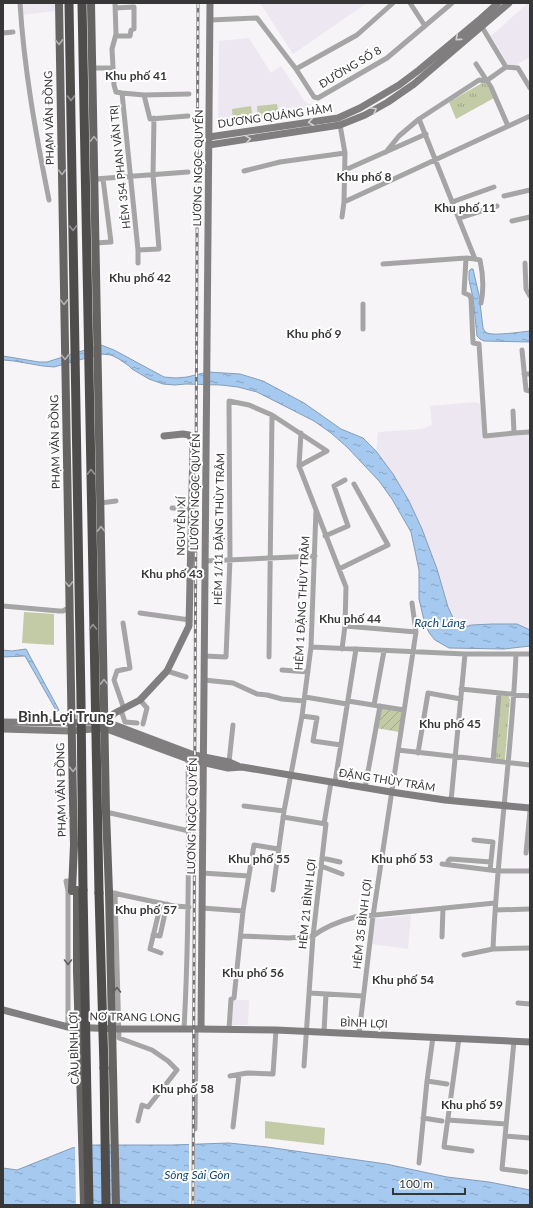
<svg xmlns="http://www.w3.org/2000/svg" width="533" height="1208" font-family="Lato,sans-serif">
<defs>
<pattern id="park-tufts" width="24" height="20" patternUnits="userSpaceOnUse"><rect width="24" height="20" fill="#c3cba6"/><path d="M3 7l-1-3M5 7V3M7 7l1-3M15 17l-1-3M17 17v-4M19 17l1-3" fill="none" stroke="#9fa688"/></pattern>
<pattern id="garden-furrows" width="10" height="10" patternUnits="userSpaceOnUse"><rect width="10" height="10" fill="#c3cba6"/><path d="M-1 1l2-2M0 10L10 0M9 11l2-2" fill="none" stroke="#9fa688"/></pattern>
<pattern id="water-ripples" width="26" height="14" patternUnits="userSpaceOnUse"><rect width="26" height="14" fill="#a6c9ef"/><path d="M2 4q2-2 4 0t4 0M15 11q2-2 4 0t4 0" fill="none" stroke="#88a4c3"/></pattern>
</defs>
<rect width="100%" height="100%" fill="#f6f4f7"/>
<!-- built -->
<path fill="#ede7f1" d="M21,3h34v8l-33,4z
M260,3h107l-74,51z
M528,3h2v54l-16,9h-5l-18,-30z
M249,38l22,35 10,-7 25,37 5,1 1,9 -94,12 1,-84z
M476,402l4,2 3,34 47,-4v196l-13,-6 -45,1 -8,2h-5l-4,-5 -7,-15 -11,-38 -15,-40 -13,-28 -16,-27 -17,-23 2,-19 44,-3 10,-4 -2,-19z
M411,915l-3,34 -37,-5 4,-25z
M231,1000h18l-1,25h-18z"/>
<!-- park -->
<path fill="url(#park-tufts)" d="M482,83h2l3,2 7,13 -38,21 -7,-17z
M502,696h6l2,3 -5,60 -2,2 -6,-1 -2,-2 5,-61z"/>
<!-- garden -->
<path fill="url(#garden-furrows)" d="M380,706l23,4 -4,22 -23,-4z"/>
<!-- pitch -->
<path fill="#c3cba6" d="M277,104l2,11 -21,3 -1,-12z
M251,106l2,13 -20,2 -1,-12z
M24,612l30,2v31l-32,-2z
M265,1121l60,7 -1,17 -59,-7z"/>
<!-- water -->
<path fill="url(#water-ripples)" stroke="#859db8" d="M471,269h2l6,26 4,33c1,2 2,4 4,5 7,3 34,-1 43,-2v11l-46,-1 -4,-2 -3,-3 -4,-38 -4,-18v-9z
M101,345l13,5 50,27 12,1 11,-1 21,-5 32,2 23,7 41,22 37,26 22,9 13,13 17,23 16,27 13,28 15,40 11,38 7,15 4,5h5l8,-2 20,-1h25l13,6v16l-26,3 -55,-1 -14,-8 -5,-6 -4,-7 -3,-11 -4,-17v-29l-8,-38 -19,-33 -13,-18 -32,-34 -16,-14 -17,-12 -57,-29 -19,-5 -17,-2 -35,-1 -11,1 -12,-1 -14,-5 -17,-10 -3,-3 -10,-7 -8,-4 -10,-1 -47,13 -11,-1 -29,-5 -11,-1v-4l36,6h8z
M26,649l33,61 -2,2 -32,-56 -22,1v-7l9,1z
M229,1143l38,4 119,17 61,13 42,5 41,8v15h-527v-37l14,2 55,-22 22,-3h78z"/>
<!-- pier -->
<path fill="#f6f4f7" d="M195,1142v63h-6v-62z
M91,1143l1,62h-16l-1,-59z"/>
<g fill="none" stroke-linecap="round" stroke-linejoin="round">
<!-- street -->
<path stroke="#a6a5a5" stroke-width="5" d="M20,3c4,66 16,132 29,197
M115,3l1,31 -4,15 2,36 2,7 6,1 16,157v13
M410,3l15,23
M115,8l19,-1v22l-3,1 -1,6h-14
M210,20l47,-2 39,51 18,28 4,1 69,-40 65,-55
M3,33l10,-1
M476,64l15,23 17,39
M506,67l12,1 12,20
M92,68h21
M296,69l61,-34 36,-32
M122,93l22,2 6,24 38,-3
M144,95l45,-1
M419,119l56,140 -9,-1 -2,35 5,2 2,3 2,45 6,1 6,92 29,-3 -1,-22
M340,125l5,28 -1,49 -2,15
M386,152l13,-16 20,-17 60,-39 7,1 3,-2 17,-12 -24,-40
M345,170l81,-36
M244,171l36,-9 65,-9
M95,179l93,-7
M504,196l26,-6
M344,202l186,-86
M452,202l42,-15
M459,218l38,-12
M512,221l18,-4
M96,243l15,-1 -8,-63
M138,250l21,-1 -6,-74 1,-57
M475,259l5,1c3,14 4,29 1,43
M525,263l1,26 4,7
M383,264l83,-6
M363,329v-25
M522,350l4,40 4,1
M524,374h6
M301,433l-2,33 47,121 -1,39 71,6
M514,433l16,-1
M100,503l16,-2
M172,508l20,1
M325,536l23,-10 -14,-40 11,-6
M205,561l110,-5
M339,569l49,-24 -34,-61
M3,606l56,5h4l7,-4
M140,613l50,7
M123,623l7,45 -13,3 -3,9 10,29
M311,647l154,7h65
M342,649l3,-23
M204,656l22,1 4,-98 -1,-158 20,4 23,10 55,36 -28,15
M269,657l3,-242
M282,670l26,2
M167,671l19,6
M204,680l29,3 24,11 10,1 15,4 22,2
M461,689l69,7
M305,697l42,7
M140,700l7,8 -4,16
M348,701l56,9
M374,705l10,-54
M121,710l4,12 12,1
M302,716l15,2 -4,23 28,4
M398,750l132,15
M418,753l10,-60 33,6
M493,761l6,-67
M229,762l4,-37
M335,782l21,-133
M365,788l15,-82
M451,801l14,-147
M244,806l40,5
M106,812l83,19
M283,817l43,7 -13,112 -9,130
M324,824l7,-42
M474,840l19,2 -3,28
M526,853l4,-42
M322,858l18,4
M442,864l56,7h32
M449,865l-1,-4 2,-2 41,3
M321,866l21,8
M202,873l47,3
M273,890l11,-79 18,-95 9,-69 5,-137
M113,893l61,13 15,1
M115,893l4,145 33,12 16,11 9,9 -29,37 -6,-2 -4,16
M161,903l-11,46 11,4
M202,908l41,3
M495,910l35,-1
M153,935l7,1 7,-32
M241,936l48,2 24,-2
M313,936c13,-10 27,-15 42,-19l140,-14
M442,937l1,-29
M493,949c4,-99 19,-196 23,-295
M464,955l29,-6 37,-1
M309,993l54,3
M518,1003l12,1
M68,1027v-136l-2,-10h7
M184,1029c5,-90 5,-180 4,-270
M229,1029l2,-30 3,-1 9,-87 11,-66 24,4
M324,1032l2,-38
M359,1034l14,-118 43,-284 -4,-29
M459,1038l-15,109 28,4
M514,1041l-12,128 24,3
M230,1076l17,-3 26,1 3,-44
M427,1081l20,3
M423,1118l19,3
M448,1120l58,4
M233,1127l6,-52
M195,1129l1,-100
M505,1136l25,2
M419,1163l8,-82 6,-44"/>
<!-- secondary -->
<path stroke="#807e7e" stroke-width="7" d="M209,137l129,-19 22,-10 39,-23 20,-15 59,-49 20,-18
M209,145l131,-20 25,-10 23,-13 26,-18 95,-81
M104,721l90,34 35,7 9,4
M3,722l67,1 34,-2 11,-8 25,-13 27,-29 22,-45 4,-180 -2,-8 -2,-3 -6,-1 -19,2
M3,729l67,2 34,-3 84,31 40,9 14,-1 149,25 54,8 85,8
M3,1010l65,17 50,2h78l80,1 254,12
M201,1029l9,-1026"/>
<!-- primary -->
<path stroke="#666363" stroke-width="8" d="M59,3l14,799 1,43 -2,46
M91,3l15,809 3,80"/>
<!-- highway -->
<path stroke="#4f4c4c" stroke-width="9" d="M69,3l12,699 2,188
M82,3l17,890
M104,1068l2,137"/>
<defs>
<path id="rail" d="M193,1205l5,-1202"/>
</defs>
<!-- rail casing -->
<use href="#rail" stroke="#777677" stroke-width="3"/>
<!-- rail -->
<use href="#rail" stroke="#fff" stroke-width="1.5" stroke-dasharray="4.5" stroke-linecap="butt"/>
<!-- primary-bridge -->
<path stroke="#666363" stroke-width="8" d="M77,890v81l7,234
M109,892l7,313"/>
<!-- highway-bridge -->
<path stroke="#4f4c4c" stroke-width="9" d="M83,890l6,315
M99,893l5,175"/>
</g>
<!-- one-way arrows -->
<defs><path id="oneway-chevron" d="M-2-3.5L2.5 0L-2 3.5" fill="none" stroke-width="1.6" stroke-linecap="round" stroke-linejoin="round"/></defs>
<g stroke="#d3d2d2">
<use href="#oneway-chevron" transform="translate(458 38) rotate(140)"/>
<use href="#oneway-chevron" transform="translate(374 110) rotate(-30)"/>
<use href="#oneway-chevron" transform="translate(311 122) rotate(172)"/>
<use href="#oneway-chevron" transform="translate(248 139) rotate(-9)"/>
</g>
<g stroke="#b2b1b1">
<use href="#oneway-chevron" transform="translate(59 42) rotate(89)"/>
<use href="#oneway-chevron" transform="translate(94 139) rotate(-91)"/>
<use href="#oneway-chevron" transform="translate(62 172) rotate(89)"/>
<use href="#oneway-chevron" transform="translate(64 302) rotate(89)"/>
<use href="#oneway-chevron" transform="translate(65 357) rotate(89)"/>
<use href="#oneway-chevron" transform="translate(101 529) rotate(-91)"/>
<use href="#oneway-chevron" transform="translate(69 584) rotate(89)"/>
<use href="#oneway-chevron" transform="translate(104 682) rotate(-91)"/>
<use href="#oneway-chevron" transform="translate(73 769) rotate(89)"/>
</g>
<g stroke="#959494">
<use href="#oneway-chevron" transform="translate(71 98) rotate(89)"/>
<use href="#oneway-chevron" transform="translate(73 228) rotate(89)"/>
<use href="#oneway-chevron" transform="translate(91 472) rotate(-91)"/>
<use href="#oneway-chevron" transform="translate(93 627) rotate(-91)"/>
</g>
<g stroke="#5e5e5e">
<use href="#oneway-chevron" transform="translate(68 962) rotate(90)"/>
<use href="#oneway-chevron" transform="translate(117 990) rotate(-91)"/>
</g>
<g text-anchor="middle" stroke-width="4" stroke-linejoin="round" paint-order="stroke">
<!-- street labels -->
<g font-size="11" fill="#383738" stroke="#fff">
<text transform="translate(350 67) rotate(-31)" y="4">ĐƯỜNG SỐ 8</text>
<text transform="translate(275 116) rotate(-8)" y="4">DƯƠNG QUẢNG HÀM</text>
<text transform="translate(49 118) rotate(-91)" y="4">PHẠM VĂN ĐỒNG</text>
<text transform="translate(120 167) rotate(-96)" y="4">HẺM 354 PHAN VĂN TRỊ</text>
<text transform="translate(198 168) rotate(-89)" y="4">LƯƠNG NGỌC QUYẾN</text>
<text transform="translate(55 442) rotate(-91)" y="4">PHẠM VĂN ĐỒNG</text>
<text transform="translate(195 492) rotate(-89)" y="4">LƯƠNG NGỌC QUYẾN</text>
<text transform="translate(181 526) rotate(-89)" y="4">NGUYỄN XÍ</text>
<text transform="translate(219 529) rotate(-89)" y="4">HẺM 1/11 ĐẶNG THÙY TRÂM</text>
<text transform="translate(302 603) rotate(-87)" y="4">HẺM 1 ĐẶNG THÙY TRÂM</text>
<text transform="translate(387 780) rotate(9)" y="4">ĐẶNG THÙY TRÂM</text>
<text transform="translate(61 790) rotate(-91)" y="4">PHẠM VĂN ĐỒNG</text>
<text transform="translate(192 816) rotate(-89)" y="4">LƯƠNG NGỌC QUYẾN</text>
<text transform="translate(307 904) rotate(-84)" y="4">HẺM 21 BÌNH LỢI</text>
<text transform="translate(362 924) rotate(-83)" y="4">HẺM 35 BÌNH LỢI</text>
<text transform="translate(135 1017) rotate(1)" y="4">NƠ TRANG LONG</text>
<text transform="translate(364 1023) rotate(2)" y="4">BÌNH LỢI</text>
<text transform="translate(74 1048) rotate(-91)" y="4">CẦU BÌNH LỢI</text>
</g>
<!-- neighbourhood labels -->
<g font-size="12" font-weight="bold" fill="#383738" stroke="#fff">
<text x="136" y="80">Khu phố 41</text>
<text x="364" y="181">Khu phố 8</text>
<text x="465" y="212">Khu phố 11</text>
<text x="140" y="282">Khu phố 42</text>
<text x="314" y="338">Khu phố 9</text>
<text x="172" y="578">Khu phố 43</text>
<text x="350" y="623">Khu phố 44</text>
<text x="450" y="728">Khu phố 45</text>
<text x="259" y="863">Khu phố 55</text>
<text x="402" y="863">Khu phố 53</text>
<text x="146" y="914">Khu phố 57</text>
<text x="253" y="977">Khu phố 56</text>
<text x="403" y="984">Khu phố 54</text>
<text x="183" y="1093">Khu phố 58</text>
<text x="472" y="1109">Khu phố 59</text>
</g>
<!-- water labels -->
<g font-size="12" font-style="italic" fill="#124675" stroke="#fff">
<text x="440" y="627">Rạch Lăng</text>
<text x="197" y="1179">Sông Sài Gòn</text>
</g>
<!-- district labels -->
<g font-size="15" font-weight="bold" fill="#383738" stroke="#fff">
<text x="66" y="722">Bình Lợi Trung</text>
</g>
</g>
<!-- border -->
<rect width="533" height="1208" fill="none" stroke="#383738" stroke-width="8"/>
<!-- scale -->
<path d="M393 1188v6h72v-6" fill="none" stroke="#383738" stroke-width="2"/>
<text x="399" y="1188" font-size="12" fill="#383738" stroke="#ffffff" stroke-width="3" paint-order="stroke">100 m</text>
</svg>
